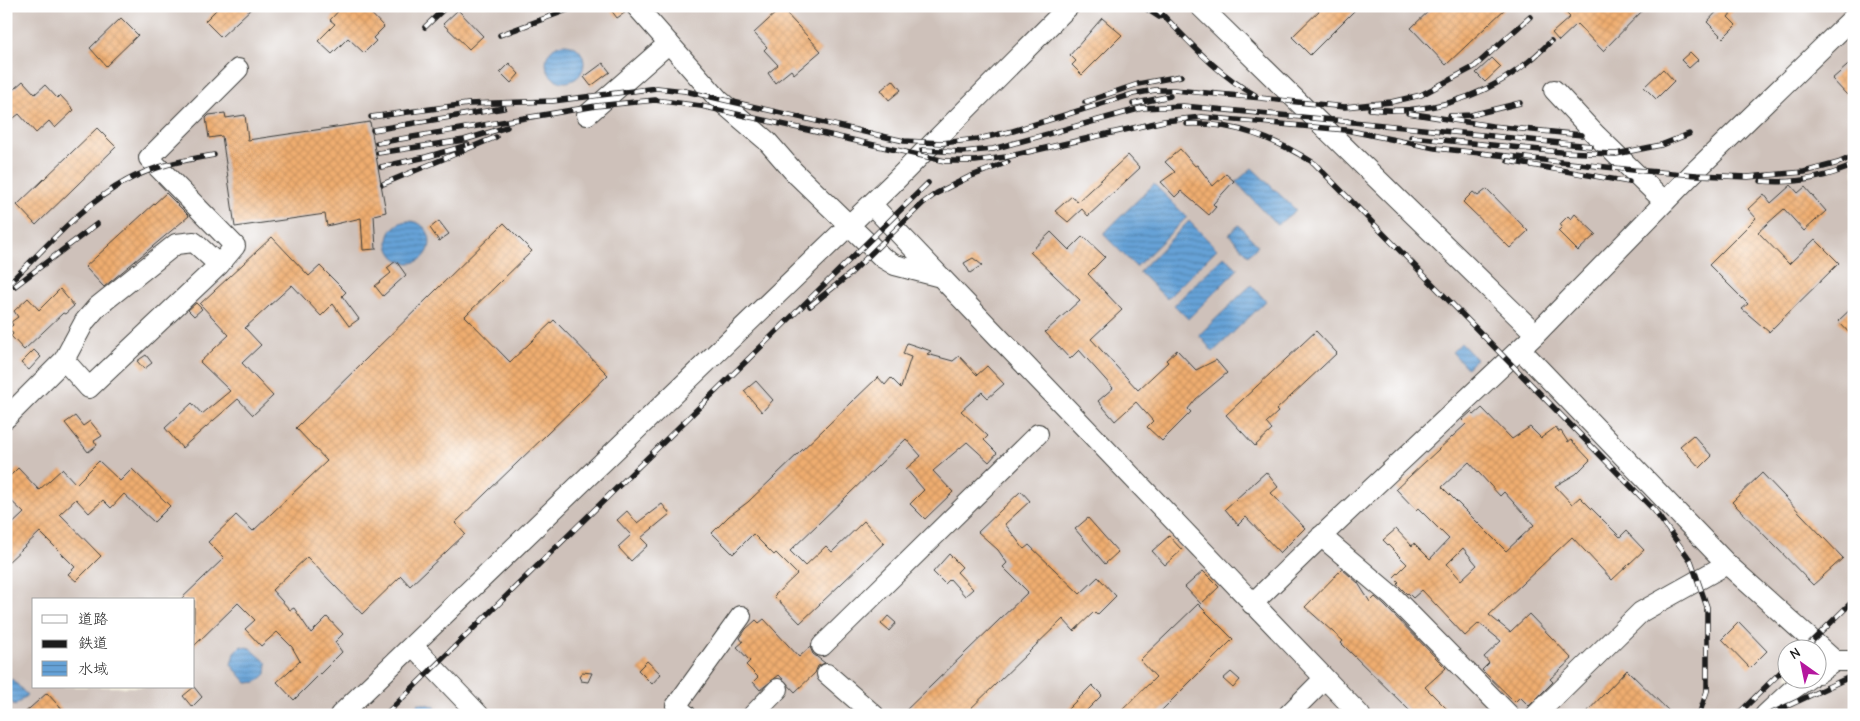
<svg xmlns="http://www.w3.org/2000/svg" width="1860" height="721" font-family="'Comic Neue','Klee One',sans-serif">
<defs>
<pattern id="water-rules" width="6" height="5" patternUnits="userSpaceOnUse" patternTransform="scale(1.25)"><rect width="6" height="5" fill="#66a2d7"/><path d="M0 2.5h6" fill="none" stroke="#5383ae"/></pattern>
<pattern id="building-cross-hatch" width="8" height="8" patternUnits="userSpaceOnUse" patternTransform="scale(1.25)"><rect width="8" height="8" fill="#efad70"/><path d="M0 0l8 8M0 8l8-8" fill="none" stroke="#cc9460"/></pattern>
</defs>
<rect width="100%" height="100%" fill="#fff"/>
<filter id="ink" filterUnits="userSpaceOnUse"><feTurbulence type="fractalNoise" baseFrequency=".02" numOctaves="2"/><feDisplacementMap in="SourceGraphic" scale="10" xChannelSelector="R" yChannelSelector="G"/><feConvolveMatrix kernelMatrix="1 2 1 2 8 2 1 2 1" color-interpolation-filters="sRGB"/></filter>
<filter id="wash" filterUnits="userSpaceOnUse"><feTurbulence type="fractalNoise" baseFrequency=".0096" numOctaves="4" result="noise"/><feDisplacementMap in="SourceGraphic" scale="20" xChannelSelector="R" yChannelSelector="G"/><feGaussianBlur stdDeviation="1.12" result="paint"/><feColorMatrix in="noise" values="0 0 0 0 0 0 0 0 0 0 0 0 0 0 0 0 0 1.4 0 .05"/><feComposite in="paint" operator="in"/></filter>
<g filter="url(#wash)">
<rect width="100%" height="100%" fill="#f4eedb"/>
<!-- industrial -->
<path fill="#cec1ba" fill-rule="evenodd" d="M6,6h1848v709h-1848zM34,600h160v87h-160zM1788,648h30v30h-30z"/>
<!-- water -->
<path fill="url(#water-rules)" stroke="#415f7a" d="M546 63a19 19 0 1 1 38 0a19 19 0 1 1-38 0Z
M1252,168l44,42 -19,15 -41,-43z
M1154,184l33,33 -51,50 -33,-33z
M1189,221l28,28 -50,50 -28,-27z
M388 242a21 21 0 1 1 42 0a21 21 0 1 1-42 0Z
M1239,225l19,21 -10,9 -19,-21z
M1224,256l14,13 -50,50 -14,-14z
M1251,285l15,16 -53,51 -14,-17z
M1461,343l15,16 -9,9 -15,-16z
M241,646l9,2 17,15 -1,11 -9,8 -10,1 -16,-18 3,-12z
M12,679l15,16 -12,11 -9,-10v-12z
M419,703l15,3 7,9h-34z"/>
<g id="blocks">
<!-- building -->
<path fill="url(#building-cross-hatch)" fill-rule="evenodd" d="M220,6h34l-33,31 -16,-16z
M343,6h21l20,21 -11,11 3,3 -12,12 -16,-15 -16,16 -14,-13 17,-17 -5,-4z
M608,6h16l2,6 -9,6z
M1324,6h35l-49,49 -18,-18z
M1434,6h74l-62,59 -35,-37z
M1559,6h88l-44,45 -26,-27 -18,17 -7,-8 18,-16z
M1722,6h15l-9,11 8,8 -13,13 -16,-16z
M458,10l25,26 -14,13 -26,-25z
M779,10l2,3 3,-2 37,40 -27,23 -3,-4 -16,13 -7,-10 10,-8 -14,-15 3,-3 -13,-14z
M121,18l17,17 -32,31 -16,-18z
M1102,18l20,17 -40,40 -10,-10 4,-4 -6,-6z
M1690,52l8,8 -9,8 -8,-8z
M1492,58l9,9 -16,15 -9,-9z
M1854,60v29l-7,6 -15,-16z
M509,63l10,11 -8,9 -11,-11z
M603,63l7,9 -19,14 -7,-9z
M1663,69l11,12 -18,18 -12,-12z
M893,80l8,10 -12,10 -8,-10z
M23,81l12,13 10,-9 12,13 3,-3 14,15 -19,18 -6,-7 -13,12 -17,-19 -13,10v-28z
M225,113l1,5 19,-3 3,25 122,-18 16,90 -12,3 2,34 -13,1 -2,-32 -34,8 -2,-12 -90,13 -13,-91 -13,2 -3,-20 3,-3z
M97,128l19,19 -80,78 -19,-20z
M1180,149l15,17 2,-1 16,21 13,-12 8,7 -21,23 3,3 -7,8 -28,-24 -6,6 -14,-15 14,-10 -10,-10z
M1128,155l12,13 -52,48 -6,-7 -14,13 -13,-11 17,-15 5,6z
M1791,185l7,8 7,-6 21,24 -22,20 -20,-22 -26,23 31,32 26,-25 24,24 -70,69 -27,-23 6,-5 -39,-39 47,-47 -8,-9 16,-15 7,9z
M1487,189l41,42 -18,17 -47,-46 10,-10 5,4z
M166,193l23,23 -85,71 -19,-20z
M1575,214l21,20 -18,17 -20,-20 4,-4 -2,-3 8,-8 3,3z
M439,221l10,13 -10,7 -9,-13z
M504,223l28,28 -67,65 45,46 44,-42 54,55 -153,148 10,11 -55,52 -9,-10 -39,38 -55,-57 -35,33 18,20 4,-2 17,25 16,-16 16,17 -8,8 7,10 -48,48 -17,-18 23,-21 -8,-14 -15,-15 -16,14 -16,-17 10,-9 -17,-17 -44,43v-46h-14l44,-42 -16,-16 28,-27 17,16 74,-70 -31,-33z
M1051,232l18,18 14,-14 22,21 -17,17 34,36 -31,29 47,51 30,-28 -2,-2 11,-10 19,20 20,-10 11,13 -31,26 -8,10 3,3 -29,29 -15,-14 6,-6 -17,-19 -21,19 -17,-20 15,-13 -34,-38 -9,9 -25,-27 35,-32 -50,-48z
M272,237l37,39 11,-10 26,26 -4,4 17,23 -10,7 -16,-22 -12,12 -29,-31 -47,43 16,17 -19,18 31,33 -20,19 -15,-16 -56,49 -17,-20 27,-25 10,11 28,-23 -30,-29 29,-27 -29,-31z
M973,258l9,7 -12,8 -6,-10z
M396,261l10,14 -23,21 -8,-10 16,-13 -4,-5z
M60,289l14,17 -9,8 -2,-1 -39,37 -13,-14 2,-2 -4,-6 4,-3 -2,-3 7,-5 -4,-6 14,-13 11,12z
M196,303l6,6 -8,7 -6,-6z
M1854,306v32l-16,-17z
M1316,331l21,22 -61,57 2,2 -12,11 6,7 -17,16 -29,-31z
M907,343l24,8 -4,3 26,7 6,-5 18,19 10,-9 17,18 -16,14 -6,-6 -21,19 27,25 -4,4 13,13 -8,9 -22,-20 -34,29 20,21 -28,27 -15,-15 14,-14 -18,-21 15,-13 -15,-17 -116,112 15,15 21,-20 6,6 32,-31 20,22 -84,80 -26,-27 23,-22 -21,-21 -2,2 -21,-21 -20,20 -21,-21 17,-17 19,-14 130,-125 7,8 6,-7 10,10 10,-31 -8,-3z
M34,350l7,7 -12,13 -8,-7z
M146,355l6,8 -8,6 -7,-8z
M756,381l17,19 -11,12 -18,-21z
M1482,408l30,31 18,-12 11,11 15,-11 3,5 2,-1 7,11 3,-2 19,20 -14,14 -21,12 17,18 8,-7 40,40 6,-6 18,19 -32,30 -40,-43 -83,78 21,17 19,-18 43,45 -22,20 3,3 -24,24 -9,-9 -5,5 -33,-32 7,-7 -5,-6 17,-16 -22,-18 -14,13 -43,-46 -9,8 -5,-5 -1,1 -10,-10 2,-2 -5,-5 13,-13 -24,-24 13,-11 16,17 2,-3 16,16 19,-20 -31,-31 -2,2 -20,-21 70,-65 -4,-4 9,-8 3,3zM1469,462l31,34 4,-4 30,33 -28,26 -64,-64zM1463,548l14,17 -16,15 -14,-16z
M75,416l8,10 7,-5 12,15 -8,5 3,4 -9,7 -23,-29z
M1693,435l19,21 -12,12 -20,-22z
M99,461l21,20 12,-12 38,37 -16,16 -30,-28 -13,14 -8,-8 -14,13 -13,-14 -16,15 41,42 -25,25 -8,-7 7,-7 -35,-35 -34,32v-34l18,-17 -18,-17v-16l12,-12 21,22 23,-21 14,15z
M1266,472l12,15 -7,6 34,35 -25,25 -34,-36 -8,8 -13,-16z
M1762,473l81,85 -30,27 -81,-83z
M1021,491l9,10 -25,23 19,25 5,-4 51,49 18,-17 18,19 -19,19 -3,-3 -20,19 -11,-12 -99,96h-63l127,-123 -25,-25 4,-4 -9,-13 -20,-18z
M662,504l8,10 -29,24 7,7 -17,16 -13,-14 13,-12 -14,-15 10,-9 10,12z
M1088,518l30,34 -13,12 -30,-35z
M1169,536l13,14 -17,15 -13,-14z
M949,554l13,13 -5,5 16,17 -8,7 -15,-17 -5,5 -12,-12z
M1342,569l16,14 12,19 5,-5 9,8 62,63 -21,19 28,28h-39l-73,-72 2,-2 -38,-34z
M1203,571l16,16 -18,17 -16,-17z
M1198,604l35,35 -76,76h-40l39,-38 -16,-17z
M888,616l8,7 -7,8 -8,-7z
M764,619l35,38 11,-10 3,7 12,9 -7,3 -3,7 -20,19 -16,-17 -19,15 -7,-8 5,-5 -12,-12 4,-4 -13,-14 6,-5 -3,-4 6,-9 10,-9 3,3z
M1739,622l28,29 -17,17 -28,-29z
M647,661l14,13 -9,10 -14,-14z
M1627,670l46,45h-89z
M582,672l10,1 -4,9 -7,-1 -2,-5z
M1231,672l9,8 -7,8 -10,-9z
M1092,685l10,10 -20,20h-20z
M194,687l8,10 -10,10 -9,-11z
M47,693l20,22h-45z"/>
</g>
</g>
<g filter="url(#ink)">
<use href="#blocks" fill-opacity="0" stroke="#3c3c39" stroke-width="1"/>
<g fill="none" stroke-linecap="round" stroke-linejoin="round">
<defs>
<path id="minor" d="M636,6l83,94 48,41 27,31 89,86 12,7 46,12
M1200,6l336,328
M1554,90l42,45 69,67
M587,115l82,-72
M871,204l489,511
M1520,349l207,215 108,97
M64,360l25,28 130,-123 16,-19 -86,-88 89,-89
M6,418l58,-58 21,-39 12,-14 79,-63 18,-2 25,23
M1321,536l71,60 117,119
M1252,604l79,-77 205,-193 156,-160 162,-157
M413,646l66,69
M822,646l216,-212
M1818,673l17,-12h19
M827,674l47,41
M340,715l552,-531 177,-178
M686,715l-10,-9 65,-90
M753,715l25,-26
M1288,715l36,-36
M1536,715l105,-103 86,-48
M1765,715l28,-26 16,-11"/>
</defs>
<!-- minor casing -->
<use href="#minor" stroke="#3c3c39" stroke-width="22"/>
<!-- minor -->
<use href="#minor" stroke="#fff" stroke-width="20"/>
<defs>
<path id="rail" d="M1142,6l17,11
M1154,6c32,32 61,67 101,89
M425,27l22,-21
M500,35l78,-29
M1260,98l85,9 46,-5 30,-7 53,-28 56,-50
M1085,102l53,-18 43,-8
M1133,104l37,-8
M1370,109c69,7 133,-18 181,-68
M1408,113l84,13 90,9
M1450,116l21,-1 49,-12
M371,117l97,-13 85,-3 104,-13 28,3 219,50 38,2 36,-4 35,-8 120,-37 22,-4h19l88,8
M1348,121l-15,-1 258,26
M1187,124c47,-2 88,15 127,39l340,347 37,51 16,46v84l-8,24
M373,130l131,-22
M1411,137l150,15 55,2 45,-9 28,-11
M377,143l219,-37 59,-6 46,6 244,55h30l31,-4 158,-36 38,-4 144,13 89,18 198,22 64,5 51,2 56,-5 34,-9 16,-7
M922,150l40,2 31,-3 149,-41 41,-2 150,14
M378,153l86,-13 43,-13
M1508,161l121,21
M381,167l45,-10 42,-12
M1761,181c32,3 64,-3 93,-16
M383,184l113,-47
M6,286c38,-36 74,-80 120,-105 27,-15 58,-21 88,-26
M15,286l82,-62
M810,306l40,-32 73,-71 14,-10 32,-16 39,-15
M1805,648l49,-48
M385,715l543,-532
M1737,715l51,-50
M1768,715l86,-40"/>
</defs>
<!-- rail casing -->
<use href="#rail" stroke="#1c1c1c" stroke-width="5.5"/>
<!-- rail -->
<use href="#rail" stroke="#fff" stroke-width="4" stroke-dasharray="11" stroke-linecap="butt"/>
</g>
</g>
<!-- margin -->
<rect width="1860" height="721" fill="none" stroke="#fff" stroke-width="25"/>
<!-- legend -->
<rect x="32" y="598" width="162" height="90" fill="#ffffff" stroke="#a4a4a4"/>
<rect x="42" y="615" width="25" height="8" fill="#ffffff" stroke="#a4a4a4"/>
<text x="78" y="624" font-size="15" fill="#1c1c1c">道路</text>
<rect x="42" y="640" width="25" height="8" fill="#1c1c1c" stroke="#a4a4a4"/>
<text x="78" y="648" font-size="15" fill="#1c1c1c">鉄道</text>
<rect x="42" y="661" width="25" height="15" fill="url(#water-rules)" stroke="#a4a4a4"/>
<text x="78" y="674" font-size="15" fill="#1c1c1c">水域</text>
<!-- north arrow -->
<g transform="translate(1802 664) rotate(327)"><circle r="24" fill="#ffffff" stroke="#a4a4a4"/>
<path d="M0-4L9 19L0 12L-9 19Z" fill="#b5179e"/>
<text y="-8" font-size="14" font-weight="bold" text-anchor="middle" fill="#1c1c1c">N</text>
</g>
</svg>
